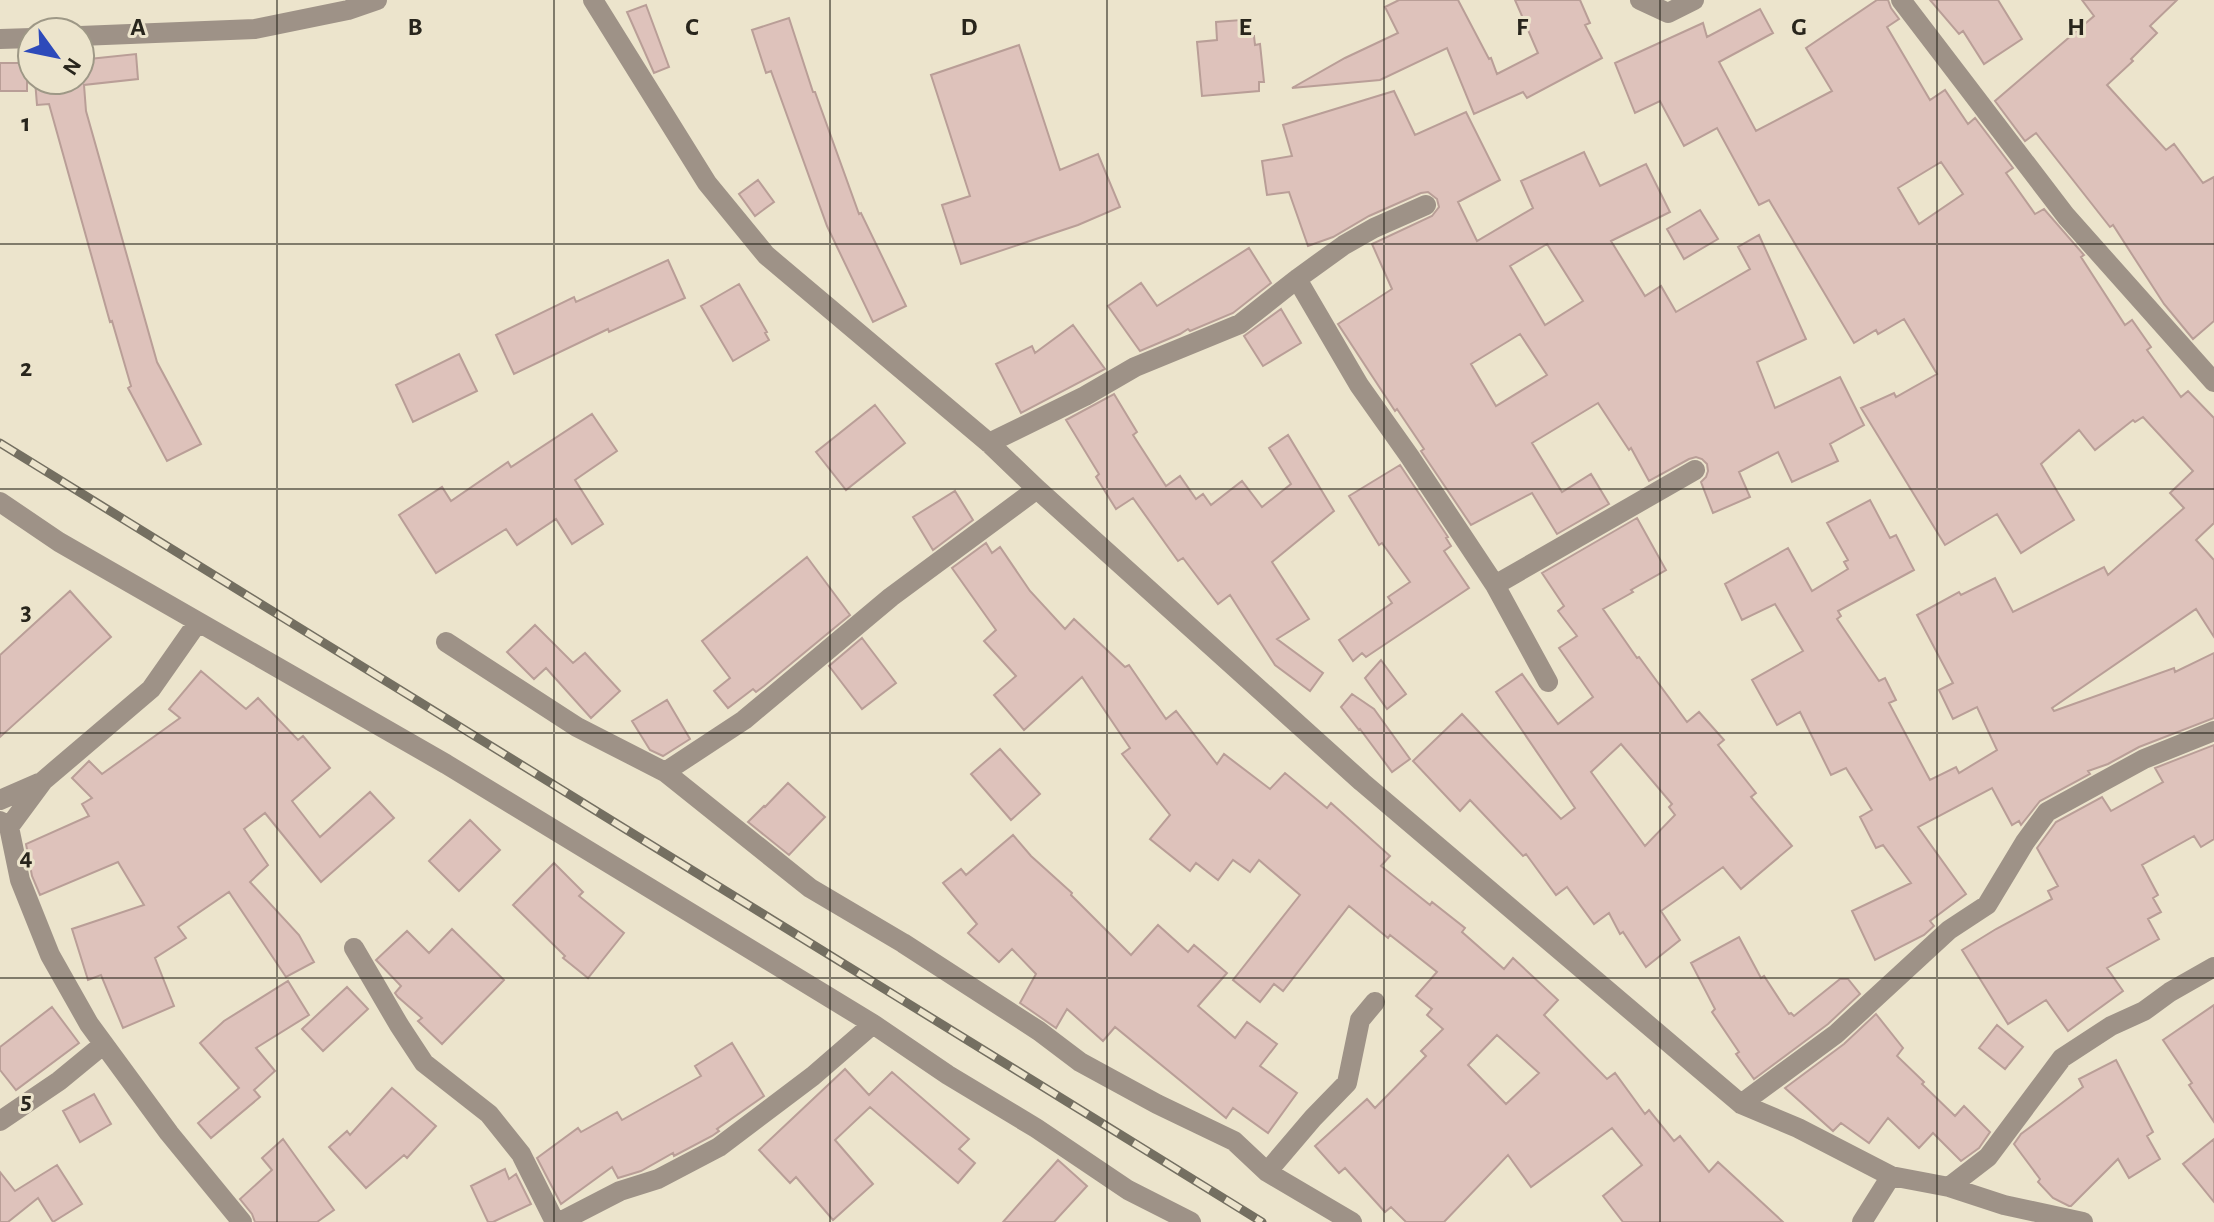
<svg xmlns="http://www.w3.org/2000/svg" width="2214" height="1222" font-family="'Alegreya Sans',sans-serif">
<rect width="100%" height="100%" fill="#ece4cc"/>
<!-- building -->
<path fill="#dec2bb" stroke="#b99e97" stroke-width="2" fill-rule="evenodd" d="M1399,0h59l31,59 2,-1 6,16 41,-21 -23,-53h65l10,23 -5,2 17,33 -75,40 -4,-6 -49,22 -27,-66 -67,32 -88,8 53,-30 53,-25 -13,-26z
M1877,0h11l3,8 8,11 -12,8 43,73 15,-10 23,34 7,-6 38,50 -7,5 29,41 9,-5 40,46 -3,2 44,68 7,-5 19,27 -4,3 34,47 7,-6 26,27v105l-18,17 18,20v77l-18,-28 -144,99 2,3 120,-43 1,4 39,-19v65l-75,29 -31,17 -20,7 2,3 -50,27 -19,24 -2,-4 -7,4 -20,-37 -74,39 48,67 -36,27 4,5 -10,9 -49,25 -23,-49 59,-28 -28,-38 -7,3 -16,-31 12,-7 -26,-42 -15,7 -31,-63 -23,13 -25,-45 51,-29 -28,-47 -33,16 -17,-36 63,-36 24,43 36,-22 -4,-7 4,-2 -21,-37 43,-23 20,38 6,-3 18,35 -76,41 3,5 -4,3 42,62 6,-3 11,22 -7,3 41,77 26,-13 3,6 38,-23 -20,-43 -24,12 -14,-29 14,-7 -36,-68 42,-23 2,3 34,-17 18,34 91,-45 4,8 76,-67 -14,-15 23,-22 -50,-54 -8,5 -2,-2 -38,30 -16,-20 -38,34 33,56 -53,33 -24,-39 -52,31 -84,-137 33,-15 2,4 41,-23 -33,-55 -26,15 -2,-4 -22,13 -85,-143 -10,5 -42,-77 -33,18 -24,-45 -25,12 -20,-50 88,-40 4,14 53,-28 13,24 -54,29 37,69 76,-40 -26,-43zM1941,162l22,32 -44,30 -21,-36z
M1930,0h68l24,39 -38,25 -21,-33 -4,3z
M2082,0h95l-27,26 7,7 -26,26 2,2 -26,24 59,65 8,-6 29,39 11,-6v144l-21,18 -29,-35 -51,-79 -3,2 -74,-94 -11,8 -30,-40 99,-85z
M646,5l23,62 -15,6 -27,-61z
M789,18l24,74h2l44,122 2,-1 45,93 -33,16 -46,-96 -56,-155 -5,2 -14,-43z
M1241,20l1,17 12,-1 1,9 5,-1 4,38h-5v9l-57,5 -5,-54 20,-2 -1,-18z
M1019,45l41,125 38,-16 22,53 -42,18 -117,39 -19,-59 28,-9 -39,-121z
M136,54l2,25 -54,6 2,26 71,251 44,82 -34,17 -39,-73 3,-2 -19,-65 -2,1 -61,-218 -12,1 -2,-25h45v-20z
M0,63h27v28h-27z
M1394,91l21,44 51,-23 34,68 -42,22 19,39 56,-33 -12,-27 63,-29 16,34 46,-22 24,48 -59,29 34,55 16,-10 15,26 74,-43 -12,-22 21,-12 47,104 -49,23 18,46 65,-31 24,48 -34,19 8,17 -46,21 -14,-30 -39,20 11,25 -37,16 -12,-31 5,-5 2,-6 -1,-7 -5,-5 -6,-2 -7,2 -40,22 -18,-33 -2,2 -31,-47 -66,40 30,49 29,-18 18,30 -52,30 -25,-41 -61,32 -50,-74 3,-2 -27,-40 -2,2 -57,-87 54,-35 -20,-45 60,-28 7,-9 -2,-8 -9,-7 -7,1 -52,23 -36,21 -25,9 -19,-54 -22,3 -5,-34 30,-5 -9,-31zM1547,244l36,57 -38,24 -35,-59zM1520,334l27,41 -51,31 -25,-42z
M758,180l16,22 -19,14 -16,-22z
M1700,210l18,29 -34,20 -17,-30z
M1249,248l22,35 -38,30 -43,18 -2,-2 -8,5 -40,17 -32,-45 33,-23 16,23z
M668,260l17,38 -76,34 -1,-3 -94,45 -18,-39 78,-38 2,5z
M739,284l28,48 -2,1 4,7 -36,21 -32,-55z
M1281,309l20,34 -38,23 -19,-30z
M1073,325l32,44 -84,44 -25,-49 36,-18 3,7z
M459,354l18,37 -64,31 -17,-37z
M1114,394l23,38 -4,3 33,51 14,-10 16,23 7,-5 8,11 31,-24 20,26 29,-23 -22,-36 19,-13 46,76 -62,51 37,57 -32,20 46,34 -13,18 -35,-26 -45,-70 -12,9 -35,-46 -5,3 -45,-63 -17,11 -20,-32 3,-3 -33,-54z
M875,405l30,38 -59,47 -30,-38z
M592,414l25,37 -42,29 28,44 -31,20 -16,-25 -39,26 -11,-16 -70,44 -37,-58 43,-28 9,14 57,-39 3,5z
M1400,465l48,72 -2,1 5,8 -7,5 25,37 -103,69 -4,-4 -9,8 -14,-21 53,-37 -4,-6 22,-15 -28,-39 -3,2 -30,-49z
M955,491l18,29 -40,30 -20,-33z
M1637,518l29,52 -35,20 2,2 -30,17 34,49 2,-1 48,65 12,-10 25,28 -6,5 38,48 -5,4 41,49 -51,43 -18,-22 -62,44 19,29 -34,27 -23,-35 -3,2 -11,-21 -15,11 -27,-37 -11,8 -30,-41 -3,2 -53,-56 -10,11 -47,-50 49,-47 99,105 14,-11 -79,-116 26,-18 36,50 35,-27 -34,-49 18,-12 -19,-25 6,-5 -22,-33zM1621,744l51,60 -3,3 6,8 -30,31 -54,-74z
M986,543l6,10 8,-6 30,44 35,38 9,-10 51,48 4,-2 37,54 10,-8 41,53 7,-10 46,35 15,-16 42,35 4,-5 59,53 -9,10 49,39 2,-3 33,26 -3,4 42,37 9,-11 45,42 -14,15 63,64 8,-6 30,41 4,-4 25,31 6,-5 29,36 9,-10 65,60h-160l-20,-26 39,-31 -30,-37 -81,59 -23,-32 -64,67h-38l-15,-15 -6,5 -40,-44 -6,5 -24,-27 52,-47 8,9 51,-52 -5,-5 22,-22 -16,-14 5,-6 -16,-13 21,-24 -47,-37 -2,3 -39,-32 -66,85 -9,-7 -14,18 -27,-22 67,-85 -41,-35 -9,12 -17,-12 -15,20 -22,-17 -6,8 -40,-32 20,-24 -48,-61 8,-6 -48,-71 -58,53 -30,-35 22,-19 -32,-35 12,-11 -44,-62zM1497,1035l42,38 -33,31 -38,-39z
M807,557l43,58 -86,71 -8,6 -3,-3 -25,19 -14,-17 16,-13 -28,-37z
M70,591l41,46 -111,100v-82z
M535,625l38,38 12,-10 35,38 -29,27 -45,-50 -12,11 -27,-27z
M862,638l34,45 -34,26 -33,-43z
M1381,660l25,34 -19,15 -22,-31z
M201,671l45,38 12,-11 40,42 5,-4 27,32 -38,33 28,36 50,-45 24,26 -73,64 -56,-69 -21,16 24,36 -18,17 49,53 15,27 -28,15 -57,-85 -51,35 8,11 -31,20 19,48 -51,22 -22,-53 -13,5 -16,-51 72,-24 -26,-43 -78,33 -8,-19 -6,-32 63,-28 -7,-12 10,-6 -20,-20 17,-17 13,13 78,-56 -11,-9z
M1352,694l22,15 36,50 -18,13 -32,-43 -1,1 -18,-23z
M667,700l23,39 -27,17 -13,-6 -18,-29z
M2214,745v94l-13,8 -7,-11 -52,29 16,30 -5,3 8,14 -13,7 11,20 -52,29 16,23 -55,40 -22,-31 -38,24 -46,-74 34,-21 56,-30 -4,-8 10,-5 -21,-38 19,-26 46,-25 9,14 52,-29 -8,-14z
M1000,749l40,45 -29,26 -40,-46z
M788,783l37,34 -36,38 -41,-33 16,-16 1,1z
M470,820l30,30 -41,41 -30,-30z
M1013,835l18,21 41,37 -1,2 60,60 27,-30 30,27 6,-7 33,28 -29,33 37,32 12,-16 30,22 -17,22 37,27 -29,40 -35,-25 -7,10 -111,-91 -12,14 -36,-32 -11,19 -36,-25 16,-29 -24,-25 -13,13 -31,-29 9,-9 -34,-41 18,-14 5,6z
M554,863l29,29 -4,4 45,37 -36,45 -25,-20 2,-2 -52,-51z
M452,929l52,51 -62,64 -24,-23 4,-3 -24,-21 -3,-4 6,-7 -25,-26 31,-29 22,22z
M1739,937l22,41 3,-2 25,38 2,-1 3,3 46,-37h8l12,15 -32,30 -74,55 -18,-25 3,-2 -27,-40 3,-3 -24,-46z
M288,981l21,34 -53,33 19,23 -21,19 6,7 -49,41 -13,-15 41,-35 -39,-45 24,-22z
M347,987l21,22 -45,42 -21,-22z
M2214,1005v117l-25,-37 3,-2 -29,-43z
M52,1007l27,36 -63,47 -16,-20v-23z
M1876,1014l27,34 -6,8 27,26 -2,2 33,32 9,-10 26,26 -11,16 -18,13 -28,-28 -14,15 -31,-30 -19,25 -28,-20 -8,8 -48,-43 59,-44z
M1997,1025l26,22 -18,22 -26,-21z
M732,1043l32,53 -47,33 2,2 -7,5 -38,20 -1,-3 -32,18 -23,7 -6,-11 -51,37 -24,-46 41,-30 3,4 36,-20 5,8 79,-44 -6,-10z
M2116,1060l37,72 -6,4 13,23 -31,19 -11,-19 -47,47h-2l-16,-8 -15,-16 2,-3 -26,-35 7,-10 62,-47 -4,-8z
M845,1069l24,26 23,-23 77,67 -10,10 16,14 -17,20 -88,-76 -35,33 38,44 -40,36 -37,-43 -6,6 -31,-33z
M392,1088l44,38 -29,32 -3,-3 -38,33 -37,-41 18,-16 3,4z
M94,1094l17,30 -31,18 -17,-31z
M283,1139l51,71 -17,12h-62l-3,-8 -12,-15 32,-29 -10,-12z
M2214,1139v63l-31,-38z
M1058,1160l29,26 -33,36h-51z
M57,1165l25,39 -29,18 -15,-24 -30,24h-8v-50l15,19z
M505,1169l4,10 7,-5 15,30 -38,18h-5l-17,-36z"/>
<g fill="none" stroke-linecap="round" stroke-linejoin="round">
<!-- minor -->
<path stroke="#9e9287" stroke-width="20" d="M593,0l114,183 59,72 223,188 48,46 325,293 379,322 57,24 93,48 58,11 55,18 79,17
M1640,0l28,13 26,-13
M1901,0l165,216 148,166
M80,36l175,-7 93,-19 29,-10
M0,39l32,-1
M1297,279l62,106 51,72 85,128 53,97
M989,443l96,-47 50,-29 105,-43 57,-45 47,-34 30,-17 52,-23
M0,502l59,40 387,222 427,260 75,51 88,53 92,62 63,32
M1495,585l200,-115
M446,642l131,85 88,45 145,116 93,55 136,88 41,31 77,42 77,37 33,31 85,50
M665,772l79,-52 147,-123 146,-108
M0,800l39,-17
M0,821l9,6 11,53 30,75 39,69 80,109 73,89
M9,827l34,-46 108,-92 47,-67
M354,948l45,77 25,38 65,51 32,40 34,68
M1741,1104l95,-70 113,-104 38,-25 38,-63 22,-30 97,-53 70,-28
M0,1121l59,-40 45,-37
M1267,1172l46,-54 34,-35 13,-63 15,-18
M1949,1187l39,-30 74,-99 49,-32 33,-15 26,-19 44,-25
M560,1222l60,-31 38,-12 61,-32 94,-71 60,-52
M1862,1222l29,-46"/>
<defs>
<path id="rail" d="M0,443l1262,779"/>
</defs>
<!-- rail casing -->
<use href="#rail" stroke="#746f61" stroke-width="9"/>
<!-- rail -->
<use href="#rail" stroke="#ece4cc" stroke-width="6" stroke-dasharray="18" stroke-linecap="butt"/>
</g>
<!-- grid -->
<path fill="none" stroke="#28251c" stroke-width="2" stroke-opacity="0.55" d="M277,0v1222M554,0v1222M830,0v1222M1107,0v1222M1384,0v1222M1660,0v1222M1937,0v1222M0,244h2214M0,489h2214M0,733h2214M0,978h2214"/>
<g font-size="26" text-anchor="middle" font-weight="bold" fill="#28251c" stroke="#ece4cc" stroke-width="6" stroke-linejoin="round" paint-order="stroke">
<text x="138" y="35">A</text>
<text x="415" y="35">B</text>
<text x="692" y="35">C</text>
<text x="969" y="35">D</text>
<text x="1245" y="35">E</text>
<text x="1522" y="35">F</text>
<text x="1799" y="35">G</text>
<text x="2076" y="35">H</text>
<text x="26" y="131">1</text>
<text x="26" y="376">2</text>
<text x="26" y="620">3</text>
<text x="26" y="865">4</text>
<text x="26" y="1109">5</text>
</g>
<!-- north arrow -->
<g transform="translate(56 56) rotate(123)"><circle r="38" fill="#ece4cc" stroke="#9e9886" stroke-width="2"/>
<path d="M0-6L14 30L0 20L-14 30Z" fill="#2d4aba"/>
<text y="-12" font-size="22" font-weight="bold" text-anchor="middle" fill="#28251c">N</text>
</g>
</svg>
